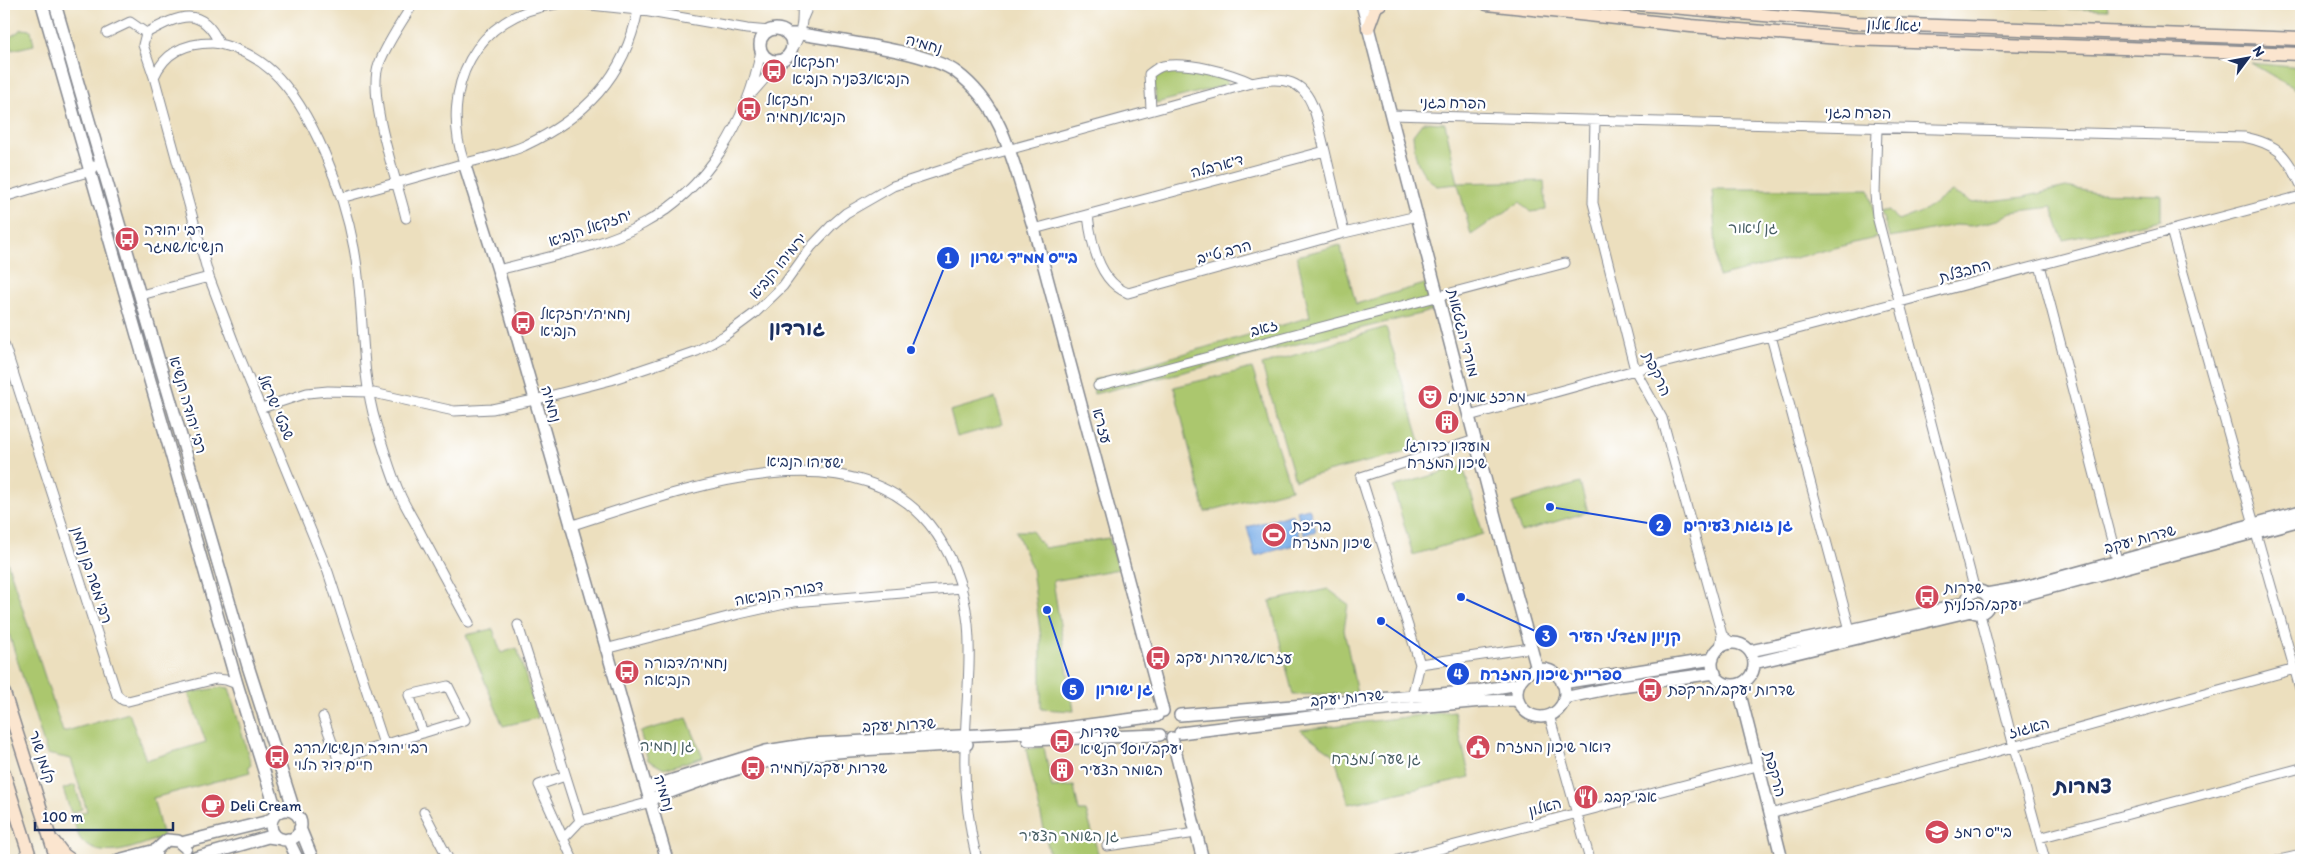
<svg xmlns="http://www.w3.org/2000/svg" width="2305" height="864" font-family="Itim,'Playpen Sans Hebrew',sans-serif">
<rect width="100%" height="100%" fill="#fff"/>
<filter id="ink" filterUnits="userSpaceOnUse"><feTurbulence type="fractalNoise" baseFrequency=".02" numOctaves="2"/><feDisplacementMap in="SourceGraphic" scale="10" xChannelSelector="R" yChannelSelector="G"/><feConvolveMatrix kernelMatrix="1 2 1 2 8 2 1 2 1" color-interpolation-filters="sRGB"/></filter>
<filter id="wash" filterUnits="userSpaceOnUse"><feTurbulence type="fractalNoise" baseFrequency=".0096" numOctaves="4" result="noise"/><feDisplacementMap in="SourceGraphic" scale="20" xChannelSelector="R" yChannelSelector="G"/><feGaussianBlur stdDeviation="1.12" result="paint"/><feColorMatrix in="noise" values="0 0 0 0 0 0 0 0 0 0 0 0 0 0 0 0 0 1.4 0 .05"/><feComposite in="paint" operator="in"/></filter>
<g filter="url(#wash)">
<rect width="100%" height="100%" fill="#ecdfbe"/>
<!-- green -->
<path fill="#abc76e" stroke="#637b66" d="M1972,4h135l1,6 -136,-4z
M22,29l9,1 3,15 -22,5 -2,-13z
M2251,63l50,5v25l-6,-4z
M1162,71h31l31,4 3,10 -71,18 -2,-24z
M1423,122l22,1 13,60 86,-2 2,29 -16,2 -10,-10 -49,33 -13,-51 -21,2c-20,-15 -22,-28 -24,-51z
M2066,187l30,6 65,2v25l-98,20 -11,-33 -41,5 -13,8 -26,6 -16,-1 -66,13 -9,-26 8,-2 9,11 26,-10 28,-19 21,11 51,-6z
M1712,189h157l10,48 -161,40z
M1340,245l16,59 72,-21 8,27 -342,84 -1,-14 217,-63 -13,-61z
M1386,327l36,121 -127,32 -33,-115z
M1252,368l39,121 -86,23 -31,-125z
M995,398l8,26 -46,13 -7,-26z
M1463,466l20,68 -70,21 -20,-68z
M1580,483l8,29 -67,20 -9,-29z
M1016,531h16l12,17 65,-10 10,31 -66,12 21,130 -33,-2v-70l-9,-70z
M4,552l59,180 66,-19 17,47 60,-18 -18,-49 35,-6 6,1 22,77 -3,1 2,6 -97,26 10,39c-24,8 -59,26 -81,4 -5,-5 -7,-18 -10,-25l15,-5 -16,-52 -24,-5 -43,-136z
M1328,589l20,15 -4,26 13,63 -64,2 -23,-94z
M493,629l8,24 16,-5 21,70 -35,8 -37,-91z
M1454,711l16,66 -121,27 -15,-49 -34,-25z
M687,718l16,39 -39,12 -16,-9 -8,-28z
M1044,747l8,41 22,-2 5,25h7l14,49h-49l-25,-111z
M75,785l7,24 -11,4 -8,-24z"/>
<!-- water -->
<path fill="#7aaee8" stroke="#4a6ea3" d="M1309,508l7,23 -12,4 -7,-24z
M1293,514l8,29 -46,13 -8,-29z"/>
</g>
<g filter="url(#ink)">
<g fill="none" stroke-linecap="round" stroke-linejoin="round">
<defs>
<path id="minor" d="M581,4l57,6 109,19 23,2
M803,18l6,-14
M107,33l23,-11 16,11
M791,51c11,-16 12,-29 11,-47
M154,77l-11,-32 3,-12c31,-16 55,-30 73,10
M753,92l28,-32
M1151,109l-2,-35c4,-3 9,-7 14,-8 24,-5 68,7 89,17
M1391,115l853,22c34,7 42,17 57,48
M1595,120l-2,83 42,167 27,48 60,217 -2,13
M1877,128l-2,66 2,22 98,375
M464,163c-25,-75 11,-149 93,-159
M4,197l87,-26 10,-11
M341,198c39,-11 78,-21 117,-33 22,-6 45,-10 66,-19 60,-28 101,-69 114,-136
M1088,215c3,28 11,67 40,78l216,-60 73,-17
M406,218c-8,-35 -40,-122 -27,-154 8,-21 22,-41 34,-60
M1034,229l291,-78 19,82
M2171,230l83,294
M2040,265l77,295
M498,270c45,-12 104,-23 145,-46 65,-35 104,-103 118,-173
M141,295l68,-18
M1771,336l79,294
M4,344l113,351 6,5 5,1 88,-22 10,1 11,4
M1098,386l467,-123
M262,408l45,-15 21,-2 41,1 85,19 38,-2 42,-9 77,-20 86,-29 27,-15 31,-23 28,-27 28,-39 21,-22 14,-12 47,-27 89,-29 270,-74c60,-14 61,22 73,68
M1469,416l166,-46 136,-34 530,-140
M570,526c101,-32 277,-102 359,-2 23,28 35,63 39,100 4,43 -3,85 -3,128 -1,37 3,72 12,108
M2256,533l45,159
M1980,614l34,133 31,113
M518,625l62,196
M1722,635l10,8
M605,649l134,-35 55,-12 168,-14
M1420,664l111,-16
M1412,697l8,-33 -59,-187 114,-37
M1549,715l41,145
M323,717l15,42 127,-39 -17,-34 -39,9 14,38
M384,744l-56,-172 -94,-229 -25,-66 -55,-200c11,-25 31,-34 58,-34 8,0 14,3 21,5 15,5 28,13 39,23 41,38 72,123 82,177 11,58 5,120 22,176 7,23 14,47 23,68 6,15 16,29 23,44 16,29 31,58 47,87
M565,776l-26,9 34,75
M424,812l25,48
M1770,814l525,-145
M564,838l16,-17 71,-19
M2039,838l262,-70
M1107,846l89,-13
M1398,860l359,-94
M2279,860l22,-5"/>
<path id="tertiary" d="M42,4l195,680 40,129
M55,4l193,662 47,147
M1362,4l137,528 38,137
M760 45a16 16 0 1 1 32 0a16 16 0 1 1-32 0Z
M787,34h14c38,7 126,17 155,38 19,14 34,34 44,55 15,33 23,68 34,102l129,482
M464,163l34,107 169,590
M1967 602a11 11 0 1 1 22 0a11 11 0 1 1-22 0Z
M1986,594l35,-6 280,-77
M1990,604l311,-84
M1712 664a21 21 0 1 1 42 0a21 21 0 1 1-42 0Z
M1750,651l96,-20 101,-23 20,-7
M1754,663l217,-52
M1517 693a24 24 0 1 1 48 0a24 24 0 1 1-48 0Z
M1562,683l151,-24
M1732,685l8,9 42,166
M1564,698l57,-12 94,-13
M1180,715l297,-24 42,-7
M1180,733l130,-16 172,-16 36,-1
M1172,738l31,122
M1028,740l132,-5
M647,788l119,-37 44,-7 224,-12 123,-16
M651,799c39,-14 78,-30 119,-38 63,-12 133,-13 197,-17
M271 825a15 15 0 1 1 30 0a15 15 0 1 1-30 0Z
M300,828l13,32
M288,839l10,21
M181,843l84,-21 8,-4
M118,860l38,-10
M155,860l1,-10 11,-10 11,1 8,7
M188,860l80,-23 14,2"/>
<path id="secondary" d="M1487,4l204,22 160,13 450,15
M1637,4l218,19 446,16
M1368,28l8,-22 4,-2
M4,693l53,167
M4,774l27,86
M54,842l10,13 7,5"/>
</defs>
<!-- minor casing -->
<use href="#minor" stroke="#84878e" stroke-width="11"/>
<!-- tertiary casing -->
<use href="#tertiary" stroke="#84878e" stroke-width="14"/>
<!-- secondary casing -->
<use href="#secondary" stroke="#84878e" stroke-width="15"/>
<!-- minor -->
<use href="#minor" stroke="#fff" stroke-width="9"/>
<!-- tertiary -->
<use href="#tertiary" stroke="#fff" stroke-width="11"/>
<!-- secondary -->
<use href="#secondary" stroke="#fbe5cf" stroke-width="12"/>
</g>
</g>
<!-- icons -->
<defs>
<symbol id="bus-disc" viewBox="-11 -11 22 22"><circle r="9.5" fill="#d1495b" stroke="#fff"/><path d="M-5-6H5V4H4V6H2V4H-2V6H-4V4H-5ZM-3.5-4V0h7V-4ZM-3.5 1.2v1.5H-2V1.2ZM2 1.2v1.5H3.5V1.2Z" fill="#fff"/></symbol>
<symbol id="theatre-disc" viewBox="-11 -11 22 22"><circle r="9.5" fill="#d1495b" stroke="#fff"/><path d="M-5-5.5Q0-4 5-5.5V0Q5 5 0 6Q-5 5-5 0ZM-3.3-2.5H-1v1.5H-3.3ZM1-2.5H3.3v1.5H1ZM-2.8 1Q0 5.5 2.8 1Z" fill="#fff"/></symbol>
<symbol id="building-disc" viewBox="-11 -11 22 22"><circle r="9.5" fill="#d1495b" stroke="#fff"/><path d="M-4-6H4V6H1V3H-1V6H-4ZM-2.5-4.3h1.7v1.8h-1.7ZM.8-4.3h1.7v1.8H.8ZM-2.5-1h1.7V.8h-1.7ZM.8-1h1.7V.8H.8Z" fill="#fff"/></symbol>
<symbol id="stadium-disc" viewBox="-11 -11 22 22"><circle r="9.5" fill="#d1495b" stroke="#fff"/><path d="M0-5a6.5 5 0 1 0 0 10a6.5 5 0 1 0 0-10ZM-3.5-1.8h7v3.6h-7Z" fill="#fff"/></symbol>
<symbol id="civic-disc" viewBox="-11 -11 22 22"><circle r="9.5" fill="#d1495b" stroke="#fff"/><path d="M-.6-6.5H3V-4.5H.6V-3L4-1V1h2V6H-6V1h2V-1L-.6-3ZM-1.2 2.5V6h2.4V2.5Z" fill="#fff"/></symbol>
<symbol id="restaurant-disc" viewBox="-11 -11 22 22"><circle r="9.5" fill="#d1495b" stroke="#fff"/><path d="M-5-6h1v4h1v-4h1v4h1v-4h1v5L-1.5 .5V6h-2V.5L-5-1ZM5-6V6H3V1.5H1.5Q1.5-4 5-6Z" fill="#fff"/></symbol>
<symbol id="cafe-disc" viewBox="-11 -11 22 22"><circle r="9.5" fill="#d1495b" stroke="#fff"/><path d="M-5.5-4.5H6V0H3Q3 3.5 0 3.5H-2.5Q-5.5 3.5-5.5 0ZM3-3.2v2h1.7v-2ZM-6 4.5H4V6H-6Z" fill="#fff"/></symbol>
<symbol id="school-disc" viewBox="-11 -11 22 22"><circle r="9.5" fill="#d1495b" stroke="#fff"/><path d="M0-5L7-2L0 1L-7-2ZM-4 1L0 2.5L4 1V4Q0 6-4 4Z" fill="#fff"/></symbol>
</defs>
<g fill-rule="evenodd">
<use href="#bus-disc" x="760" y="57" width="28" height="28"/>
<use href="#bus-disc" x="735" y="95" width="28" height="28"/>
<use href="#bus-disc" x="113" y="225" width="28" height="28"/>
<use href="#bus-disc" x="509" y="309" width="28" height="28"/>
<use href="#theatre-disc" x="1416" y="383" width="28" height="28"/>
<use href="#building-disc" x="1433" y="408" width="28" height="28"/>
<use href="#stadium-disc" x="1260" y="521" width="28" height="28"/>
<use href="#bus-disc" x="1913" y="583" width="28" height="28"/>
<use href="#bus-disc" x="1144" y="644" width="28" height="28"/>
<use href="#bus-disc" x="613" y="658" width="28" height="28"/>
<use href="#bus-disc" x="1636" y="676" width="28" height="28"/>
<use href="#bus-disc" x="1048" y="727" width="28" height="28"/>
<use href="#civic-disc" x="1464" y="733" width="28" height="28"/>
<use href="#bus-disc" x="263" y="743" width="28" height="28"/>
<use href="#bus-disc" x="739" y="754" width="28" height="28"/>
<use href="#building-disc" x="1048" y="756" width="28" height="28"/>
<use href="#restaurant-disc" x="1572" y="783" width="28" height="28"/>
<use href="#cafe-disc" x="199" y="792" width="28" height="28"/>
<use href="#school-disc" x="1923" y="818" width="28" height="28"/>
</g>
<g text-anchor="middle" stroke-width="4.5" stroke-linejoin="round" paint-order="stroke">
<!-- street labels -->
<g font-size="15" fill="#1b2f5e" stroke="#fff">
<text transform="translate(1894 25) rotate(2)" y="5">יגאל אלון</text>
<text transform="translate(924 44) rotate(16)" y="5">נחמיה</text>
<text transform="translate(1453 103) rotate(1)" y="5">הפרח בגני</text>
<text transform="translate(1858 113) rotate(1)" y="5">הפרח בגני</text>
<text transform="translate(1217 166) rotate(-15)" y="5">ד'ארבלה</text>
<text transform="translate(590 228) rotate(-19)" y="5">יחזקאל הנביא</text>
<text transform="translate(1224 252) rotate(-15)" y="5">הרב טייב</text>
<text transform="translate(778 266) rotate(-50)" y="5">ירמיהו הנביא</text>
<text transform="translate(1965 271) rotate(-15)" y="5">החבצלת</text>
<text transform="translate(1264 328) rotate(-15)" y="5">זאב</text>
<text transform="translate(1463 333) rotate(76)" y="5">מורדי הגטאות</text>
<text transform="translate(1657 374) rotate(65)" y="5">הרקפת</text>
<text transform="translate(551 404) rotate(74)" y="5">נחמיה</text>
<text transform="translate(188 405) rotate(74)" y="5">רבי יהודה הנשיא</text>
<text transform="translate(276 407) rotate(67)" y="5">שבטי ישראל</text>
<text transform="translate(1102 426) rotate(75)" y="5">עזרא</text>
<text transform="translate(805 462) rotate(1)" y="5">ישעיהו הנביא</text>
<text transform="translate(2140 539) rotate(-15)" y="5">שדרות יעקב</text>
<text transform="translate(92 575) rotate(72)" y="5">רבי משה בן נחמן</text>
<text transform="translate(779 593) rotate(-10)" y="5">דבורה הנביאה</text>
<text transform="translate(1347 698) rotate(-5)" y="5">שדרות יעקב</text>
<text transform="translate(899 725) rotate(-3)" y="5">שדרות יעקב</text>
<text transform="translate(2029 728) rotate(-15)" y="5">האגוז</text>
<text transform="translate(42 757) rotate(72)" y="5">קלמן שור</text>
<text transform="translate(1775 774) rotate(75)" y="5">הרקפת</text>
<text transform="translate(664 793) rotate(74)" y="5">נחמיה</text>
<text transform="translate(1545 807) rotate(-15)" y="5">האלון</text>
</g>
<!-- poi labels -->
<g font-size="15" fill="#1b2f5e" stroke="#fff" text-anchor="start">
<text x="792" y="67">יחזקאל<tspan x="792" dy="17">הנביא/צפניה הנביא</tspan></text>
<text x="766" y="105">יחזקאל<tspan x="766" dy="17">הנביא/נחמיה</tspan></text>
<text x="144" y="235">רבי יהודה<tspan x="144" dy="17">הנשיא/שמגר</tspan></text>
<text x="540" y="319">נחמיה/יחזקאל<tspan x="540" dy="17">הנביא</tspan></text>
<text x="1448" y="402">מרכז אמנים</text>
<text x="1447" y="451" text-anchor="middle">מועדון כדורגל<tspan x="1447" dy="17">שיכון המזרח</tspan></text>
<text x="1292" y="531">בריכת<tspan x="1292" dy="17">שיכון המזרח</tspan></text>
<text x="1944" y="593">שדרות<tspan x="1944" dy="17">יעקב/הכלנית</tspan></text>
<text x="1176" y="663">עזרא/שדרות יעקב</text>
<text x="644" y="668">נחמיה/דבורה<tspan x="644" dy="17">הנביאה</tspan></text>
<text x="1668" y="695">שדרות יעקב/הרקפת</text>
<text x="1080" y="737">שדרות<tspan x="1080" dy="17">יעקב/יוסף הנשיא</tspan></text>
<text x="1496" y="752">דואר שיכון המזרח</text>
<text x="294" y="753">רבי יהודה הנשיא/הרב<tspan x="294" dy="17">חיים דוד הלוי</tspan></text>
<text x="770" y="773">שדרות יעקב/נחמיה</text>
<text x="1080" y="775">השומר הצעיר</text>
<text x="1604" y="802">אבי קבב</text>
<text x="230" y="811">Deli Cream</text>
<text x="1954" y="837">בי"ס רמז</text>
</g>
<!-- park labels -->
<g font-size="15" fill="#465d63" stroke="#fff">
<text x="1753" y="233">גן ליאור</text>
<text x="667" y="751">גן נחמיה</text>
<text x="1376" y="764">גן שער למזרח</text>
<text x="1069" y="841">גן השומר הצעיר</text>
</g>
<!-- district labels -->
<g font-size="20" font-weight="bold" fill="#1b2f5e" stroke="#fff">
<text x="797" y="335">גורדון</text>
<text x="2083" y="793">צמרות</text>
</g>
</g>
<!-- callouts -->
<path fill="none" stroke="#1d4ed8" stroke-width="2" d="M911 350L948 258M1550 507L1660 525M1461 597L1546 636M1381 621L1458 674M1047 610L1073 689"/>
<g fill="#1d4ed8" stroke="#fff" stroke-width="2">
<circle cx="911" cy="350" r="5"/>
<circle cx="1550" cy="507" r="5"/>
<circle cx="1461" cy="597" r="5"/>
<circle cx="1381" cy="621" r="5"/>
<circle cx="1047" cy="610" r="5"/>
<circle cx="948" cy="258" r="12"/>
<circle cx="1660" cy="525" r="12"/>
<circle cx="1546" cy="636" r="12"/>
<circle cx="1458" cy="674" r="12"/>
<circle cx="1073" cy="689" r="12"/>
</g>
<g font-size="15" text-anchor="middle" font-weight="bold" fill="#fff">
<text x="948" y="263">1</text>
<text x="1660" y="531">2</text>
<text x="1546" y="641">3</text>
<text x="1458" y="679">4</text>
<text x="1073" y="695">5</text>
</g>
<g font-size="16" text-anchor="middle" font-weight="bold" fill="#1d4ed8" stroke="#fff" stroke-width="4.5" stroke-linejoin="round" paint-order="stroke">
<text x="1024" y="263">בי"ס ממ"ד ישרון</text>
<text x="1738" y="531">גן זוגות צעירים</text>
<text x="1625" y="642">קניון מגדלי העיר</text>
<text x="1551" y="680">ספריית שיכון המזרח</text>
<text x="1124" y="695">גן ישורון</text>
</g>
<!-- margin -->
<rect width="2305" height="864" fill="none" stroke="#fff" stroke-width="20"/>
<!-- north arrow -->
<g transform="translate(2248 58) rotate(58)" stroke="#ffffff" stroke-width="4" paint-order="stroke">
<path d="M0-4L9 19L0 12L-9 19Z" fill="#1b2f5e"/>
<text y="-8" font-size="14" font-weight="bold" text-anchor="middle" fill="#1b2f5e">N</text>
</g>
<!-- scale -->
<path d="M35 822v8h138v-8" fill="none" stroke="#1b2f5e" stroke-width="2.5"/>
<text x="42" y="822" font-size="15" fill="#1b2f5e" stroke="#ffffff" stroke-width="4" paint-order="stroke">100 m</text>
</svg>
